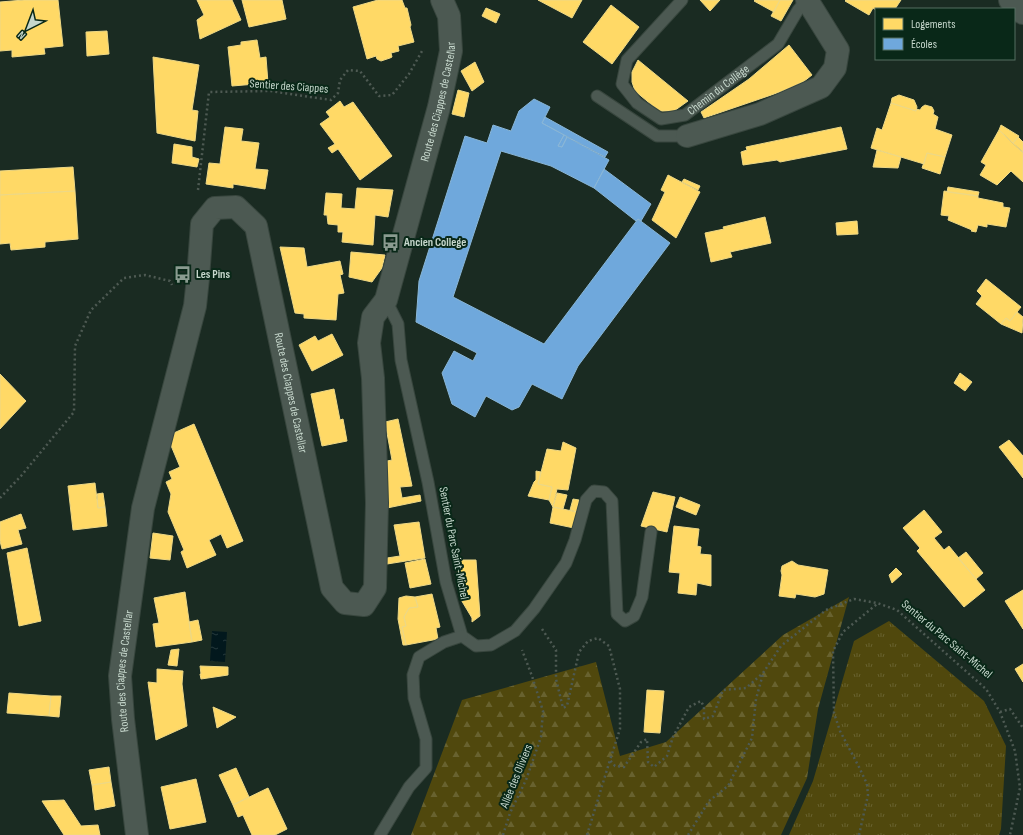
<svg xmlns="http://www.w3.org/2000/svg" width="1023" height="835" font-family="'Sofia Sans Condensed',sans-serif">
<defs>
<pattern id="forest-firs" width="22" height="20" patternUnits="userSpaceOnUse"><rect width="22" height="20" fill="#50480d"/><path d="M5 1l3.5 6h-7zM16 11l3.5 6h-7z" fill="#68622f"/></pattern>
<pattern id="park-tufts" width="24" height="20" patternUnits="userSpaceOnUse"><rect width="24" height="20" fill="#50480d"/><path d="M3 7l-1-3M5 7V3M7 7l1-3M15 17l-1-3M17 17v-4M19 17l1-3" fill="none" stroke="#68622f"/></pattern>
<pattern id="water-ripples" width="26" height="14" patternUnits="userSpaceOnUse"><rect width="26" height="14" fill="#02181d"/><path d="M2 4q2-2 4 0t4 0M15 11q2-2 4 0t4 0" fill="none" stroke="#25393d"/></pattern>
</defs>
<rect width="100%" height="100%" fill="#1a2b22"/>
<!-- forest -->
<path fill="url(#forest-firs)" d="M849,597l-31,112 -11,69 -26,57h-370l51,-135 134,-38 24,94 46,-14 117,-107z"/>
<!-- park -->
<path fill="url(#park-tufts)" d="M889,621l95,80 22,45 -5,83 -2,6h-210l24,-54 41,-140z"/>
<!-- water -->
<path fill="url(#water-ripples)" d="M212,631l15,1 -2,30 -15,-1z"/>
<!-- homes -->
<path fill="#ffd966" stroke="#eed885" d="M24,0h34l5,46 -19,2 1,6 -33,3v-7l-12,1v-49z
M197,0h35l9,20 -41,19 -3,-19 7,-5z
M242,0h40l4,19 -37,8z
M378,0h24l3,8h2l4,17 -1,2 4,15 -16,4 1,5 -8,2 1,4 -2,1 -9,3 -4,-2 -1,-3 -9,3 -14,-52z
M538,0h44l-10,18z
M700,0h20l-10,11z
M755,0h25l-6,12 -20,-11z
M780,0h13l-12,21 -10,-5z
M846,0h55l-6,9 -19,1 -3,-2 -4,7 -24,-14z
M611,5l28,22 -27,37 -29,-22z
M486,8l14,6 -4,9 -14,-7z
M107,31l2,23 -22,2 -1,-24z
M257,40l3,18 6,-1 2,26 -36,3 -4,-39 13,-2v-3z
M789,45l23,30 -9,7 -23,10 -76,26 -3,-6 48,-33z
M153,57l46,8 -7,45 6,1 -3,30 -38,-8z
M638,60l50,41 -14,10h-15l-24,-20 -3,-9v-10z
M475,62l9,20 -12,9 -11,-20z
M458,90l11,3 -5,24 -12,-3z
M899,95l15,5 3,7 -1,4 -25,-8 1,-5z
M340,101l4,6 9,-5 39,54 -32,24 -22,-31 -6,4 -4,-5 7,-4 -15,-20 10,-7 -4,-5z
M891,103l25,8v-2l4,1 2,-3 3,-2 7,2 2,4 -1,3 5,3 -3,12 17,6 -7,22 -18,-4 -3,11 -53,-16 6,-20 5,2z
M1001,125l18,11 -6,7 -14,-13z
M225,127l18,2 -2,12 18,2 -4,26 13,1 -3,19 -32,-5v4l-27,-4 3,-21 11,1z
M841,127l6,22 -67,13 -3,-2 -34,5 -2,-13 6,-2 -1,-3z
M999,130l24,23v29l-12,-11 -14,14 -17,-10 6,-10 -5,-3z
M1018,137l5,5v10l-10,-9z
M174,144l18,3v10l7,2 -2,8 -25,-4z
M877,150l24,7 -3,11 -25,-1z
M927,153l18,4 -5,17 -18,-6z
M73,167l2,24 -75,4v-24z
M668,175l32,17 -24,46 -24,-18 13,-28 -4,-2z
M684,179l16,7 -2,4 -16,-8z
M948,187l31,5 -1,4 -31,-4z
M357,188l36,2 -5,27 -13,-2 -2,30 -31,-3 1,-10h-5v-7l-10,-1 -1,-9h-3l2,-22 16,1 -1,14 14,1z
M75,191l3,48 -33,3v5l-34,3 -1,-7 -10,1v-49z
M944,191l34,5v2l25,5v4l7,1 -4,19 -19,-3v3l-9,-2 -2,7 -5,-1 1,-1 -24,-10 1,-4 -8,-1z
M765,217l6,26 -41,9 2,5 -21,5 -6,-29 19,-4 -1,-2z
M857,221l1,13 -21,1 -1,-12z
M280,247l24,1 3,19 33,-6 3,13 -3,1 4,18 -6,1 -2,26 -32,-2v-4l-9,-1z
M351,252l34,3 -3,13 -10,14 -23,-5z
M986,279l35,28 -11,14 -4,-3 -5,6 -25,-20 6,-8 -5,-5z
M1017,312l6,5 -1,16 -21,-9 5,-6 4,3z
M332,334l11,21 -31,16 -13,-26 16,-9 3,5z
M960,373l12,9 -7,9 -11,-8z
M0,374l26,27 -26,28z
M334,389l6,31 3,-1 4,22 -25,5 -11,-52z
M398,419l14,67 -12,1 2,11 18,-3 1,6 -34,7v-47l5,-1 -7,-38z
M194,424l49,117 -16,7 -6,-14 -12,6 7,15 -29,13 -6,-16 3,-2 -16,-38 3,-18 -5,-12 6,-3 -3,-7 11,-5 -13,-31z
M1009,440l14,16v22l-24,-31z
M563,442l13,6 -8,42 -11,-1 -4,18 -4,-7 3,-13 -14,-3 9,-35 14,2z
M536,471l5,1 -3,12 14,3 -3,13 -21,-4 6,-14 2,-2z
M95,483l3,25 7,-1 2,19 -34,4 -5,-44z
M653,492l22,5 -8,35 -26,-6z
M103,493l2,14 -7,1 -1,-14z
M557,493l10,2 -4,14 -10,-2z
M680,497l20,8 -4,10 -20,-8z
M573,499l6,1 -2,12 -7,-2z
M553,507l24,5 -3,16 -24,-5z
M924,510l18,22 -8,6 10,12 5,-4 36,44 -21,17 -47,-56 3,-3 -17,-20z
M21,514l5,14 -8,2 4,14 -20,5 -2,-8v-19z
M419,522l6,36 -38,6v-6l13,-2 -6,-31z
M674,526l25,3 -2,17 4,1 -1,7 11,1v31l-14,-3 -1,12 -18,-2 2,-20 -11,-1z
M153,533l20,3 -3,24 -20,-2z
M27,548l14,73 -22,5 -12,-73z
M966,552l17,21 -7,6 -18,-21z
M425,559l6,25 -21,4 -5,-25z
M456,560h20l4,56 -8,6v-4l-12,-20z
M792,561l6,4 30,5 -4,24 -9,3 -19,-3 -1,4 -16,-2 3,-21 -1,-4 1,-5z
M896,568l6,6 -10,9 -3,-8z
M1023,590v39l-18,-28z
M185,592l7,50 -36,5 -3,-23 6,-1 -5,-25z
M432,594l8,33 -4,1 2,11 -32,6 -4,-18 4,-1 -2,-9 5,-9 9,-1 -3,-10z
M406,596l9,1 3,10 -9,1 -5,9 2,9 -4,1 4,18h-3l-5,-26 1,-21z
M198,620l4,20 -10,2 -3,-20z
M179,649l-2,17 -9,-1 3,-15z
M1023,664v18l-8,-13z
M200,666l28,1v8l-27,4 -1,-5h1z
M157,669l26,2 -1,13 5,42 -31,14 -8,-58 9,1z
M647,690l17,1 -4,42 -16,-1z
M9,693l42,3 -2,20 -42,-3z
M51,696h10l-2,21 -10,-1z
M213,707l23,10 -19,11z
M109,767l2,15 -19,3 -3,-15z
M236,768l13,29 -16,8 -14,-30z
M196,779l10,43 -36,7 -9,-42z
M111,782l4,24 -20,4 -3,-25z
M268,788l19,41 -12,6h-23l-9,-20 -5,2 -5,-12z
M64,800l17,26 17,-1 2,10h-36l-22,-34z"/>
<!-- schools -->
<path fill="#6fa8dc" stroke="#89b6d7" d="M534,99l16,8 -8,16 22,12 -6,11 4,1 5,-10 42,23 -15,28 -43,-22 -50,-15 -48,146 91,47 94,-125 32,24 -92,123 -16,33 -30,-15 -13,23 -7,3 -26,-14 -11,21 -23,-13 -10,-31 12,-22 19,10 4,-8 -61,-31 3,-41 46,-145 22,7 6,-18 18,6 8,-20z
M545,117l63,35 -3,5 -63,-34z
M564,135l3,2 -5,10 -4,-1z
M604,169l47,35 -10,17 -3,-2 -2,2 -42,-33z"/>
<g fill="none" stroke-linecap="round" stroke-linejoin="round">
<defs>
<g id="service">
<path id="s1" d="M682,0l-55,60 -5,24 15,19 24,16 24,-4 93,-71 20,-34 9,-10"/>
<path d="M597,96l60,40h30"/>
<path d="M386,300l12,24 3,36 27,122 18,100 16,54 14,10 15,-1 24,-14 19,-22 32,-46 9,-23 11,-40 8,-9 10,1 8,9 5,113 8,7 9,-5 8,-19 9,-65"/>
<path d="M380,835l29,-48 17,-19v-29l-12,-41 -1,-23 6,-18 25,-15 18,-6"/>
</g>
<g id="minor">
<path d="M1010,0l13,13"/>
<path d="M687,136l73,-22 61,-27 14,-19 3,-18 -31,-50"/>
<path id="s2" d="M137,835l-14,-116 -3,-43 23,-168 52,-202 3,-28 4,-54 13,-16 21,-1 20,19 76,362 13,15 19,2 11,-17 2,-85 -4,-125 -4,-35 4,-26 13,-17 53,-193 12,-56 -2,-35 -7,-16"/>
</g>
</defs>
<!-- service casing -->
<use href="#service" stroke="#38463e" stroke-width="13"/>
<!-- minor casing -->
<use href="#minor" stroke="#38463e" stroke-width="24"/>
<!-- path -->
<path stroke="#4e5a53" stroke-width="2.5" stroke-dasharray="2 3" stroke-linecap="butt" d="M198,190l11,-98 61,-1 61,9 7,-7 2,-13 8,-10 12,1 19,25 13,-1 17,-21 13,-23h3
M0,498l21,-22 53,-64 1,-66 16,-36 33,-32 21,-3 25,6 2,4
M542,629l14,21v29l7,29 4,-2 12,-54 9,-11 10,-3 11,8 11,43v40l-10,31 5,6 9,1 17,-25 6,-3 1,23 6,5 13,-11 6,-19 16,-30 12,-6 3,6v12l9,-3 10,-26 23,-2 17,-15 18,-27 45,-36 28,-11 23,4 20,7 89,79 14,23 15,39 5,37 -10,47
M1000,712l10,-3 13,19
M503,835l7,-22 16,-33 15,-43 2,-26 -11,-35 -10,-26
M587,835l23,-75
M688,835l21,-34 19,-15 24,-48 4,-39 7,-25
M859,835l9,-40 -1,-11 -8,-17 -19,-36 -6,-18 -1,-62 10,-19 34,-28"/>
<!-- service -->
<use href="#service" stroke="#4c5952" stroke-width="11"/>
<!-- minor -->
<use href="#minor" stroke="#4c5952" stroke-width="22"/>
</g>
<!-- icons -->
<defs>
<symbol id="bus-bare" viewBox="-9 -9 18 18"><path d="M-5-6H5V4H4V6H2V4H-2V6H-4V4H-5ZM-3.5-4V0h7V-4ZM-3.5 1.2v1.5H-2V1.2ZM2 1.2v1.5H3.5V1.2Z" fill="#8a9b90" stroke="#092818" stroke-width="2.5" paint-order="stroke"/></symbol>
</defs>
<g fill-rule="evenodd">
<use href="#bus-bare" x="378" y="230" width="25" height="25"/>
<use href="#bus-bare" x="170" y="262" width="25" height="25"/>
</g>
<g text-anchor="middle" stroke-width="4" stroke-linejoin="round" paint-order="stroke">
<!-- street labels -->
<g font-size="12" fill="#c6d7cc" stroke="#092818">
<text transform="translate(289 86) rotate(4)" y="4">Sentier des Ciappes</text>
<text dy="4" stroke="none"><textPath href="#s1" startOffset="225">Chemin du Collège</textPath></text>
<text dy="4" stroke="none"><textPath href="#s2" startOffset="1617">Route des Ciappes de Castellar</textPath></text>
<text dy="4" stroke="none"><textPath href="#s2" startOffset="860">Route des Ciappes de Castellar</textPath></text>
<text transform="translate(454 543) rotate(79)" y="4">Sentier du Parc Saint-Michel</text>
<text transform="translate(947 639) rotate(40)" y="4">Sentier du Parc Saint-Michel</text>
<text dy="4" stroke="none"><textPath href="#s2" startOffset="165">Route des Ciappes de Castellar</textPath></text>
<text transform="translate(516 776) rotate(-68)" y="4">Allée des Oliviers</text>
</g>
<!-- poi labels -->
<g font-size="12" font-weight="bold" fill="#c6d7cc" stroke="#092818" text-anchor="start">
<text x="404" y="246">Ancien College</text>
<text x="196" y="278">Les Pins</text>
</g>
</g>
<!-- legend -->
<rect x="875" y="8" width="140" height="52" fill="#092818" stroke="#556e60"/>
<rect x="883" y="18" width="20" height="12" fill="#ffd966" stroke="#556e60"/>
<text x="911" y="28" font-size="12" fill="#c6d7cc">Logements</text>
<rect x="883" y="38" width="20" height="12" fill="#6fa8dc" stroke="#556e60"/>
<text x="911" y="48" font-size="12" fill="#c6d7cc">Écoles</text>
<!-- north arrow -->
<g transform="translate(28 28) rotate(222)" stroke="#092818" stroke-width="3" paint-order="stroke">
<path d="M0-3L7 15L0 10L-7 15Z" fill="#c6d7cc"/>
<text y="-6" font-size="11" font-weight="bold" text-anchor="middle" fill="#c6d7cc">N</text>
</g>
</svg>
